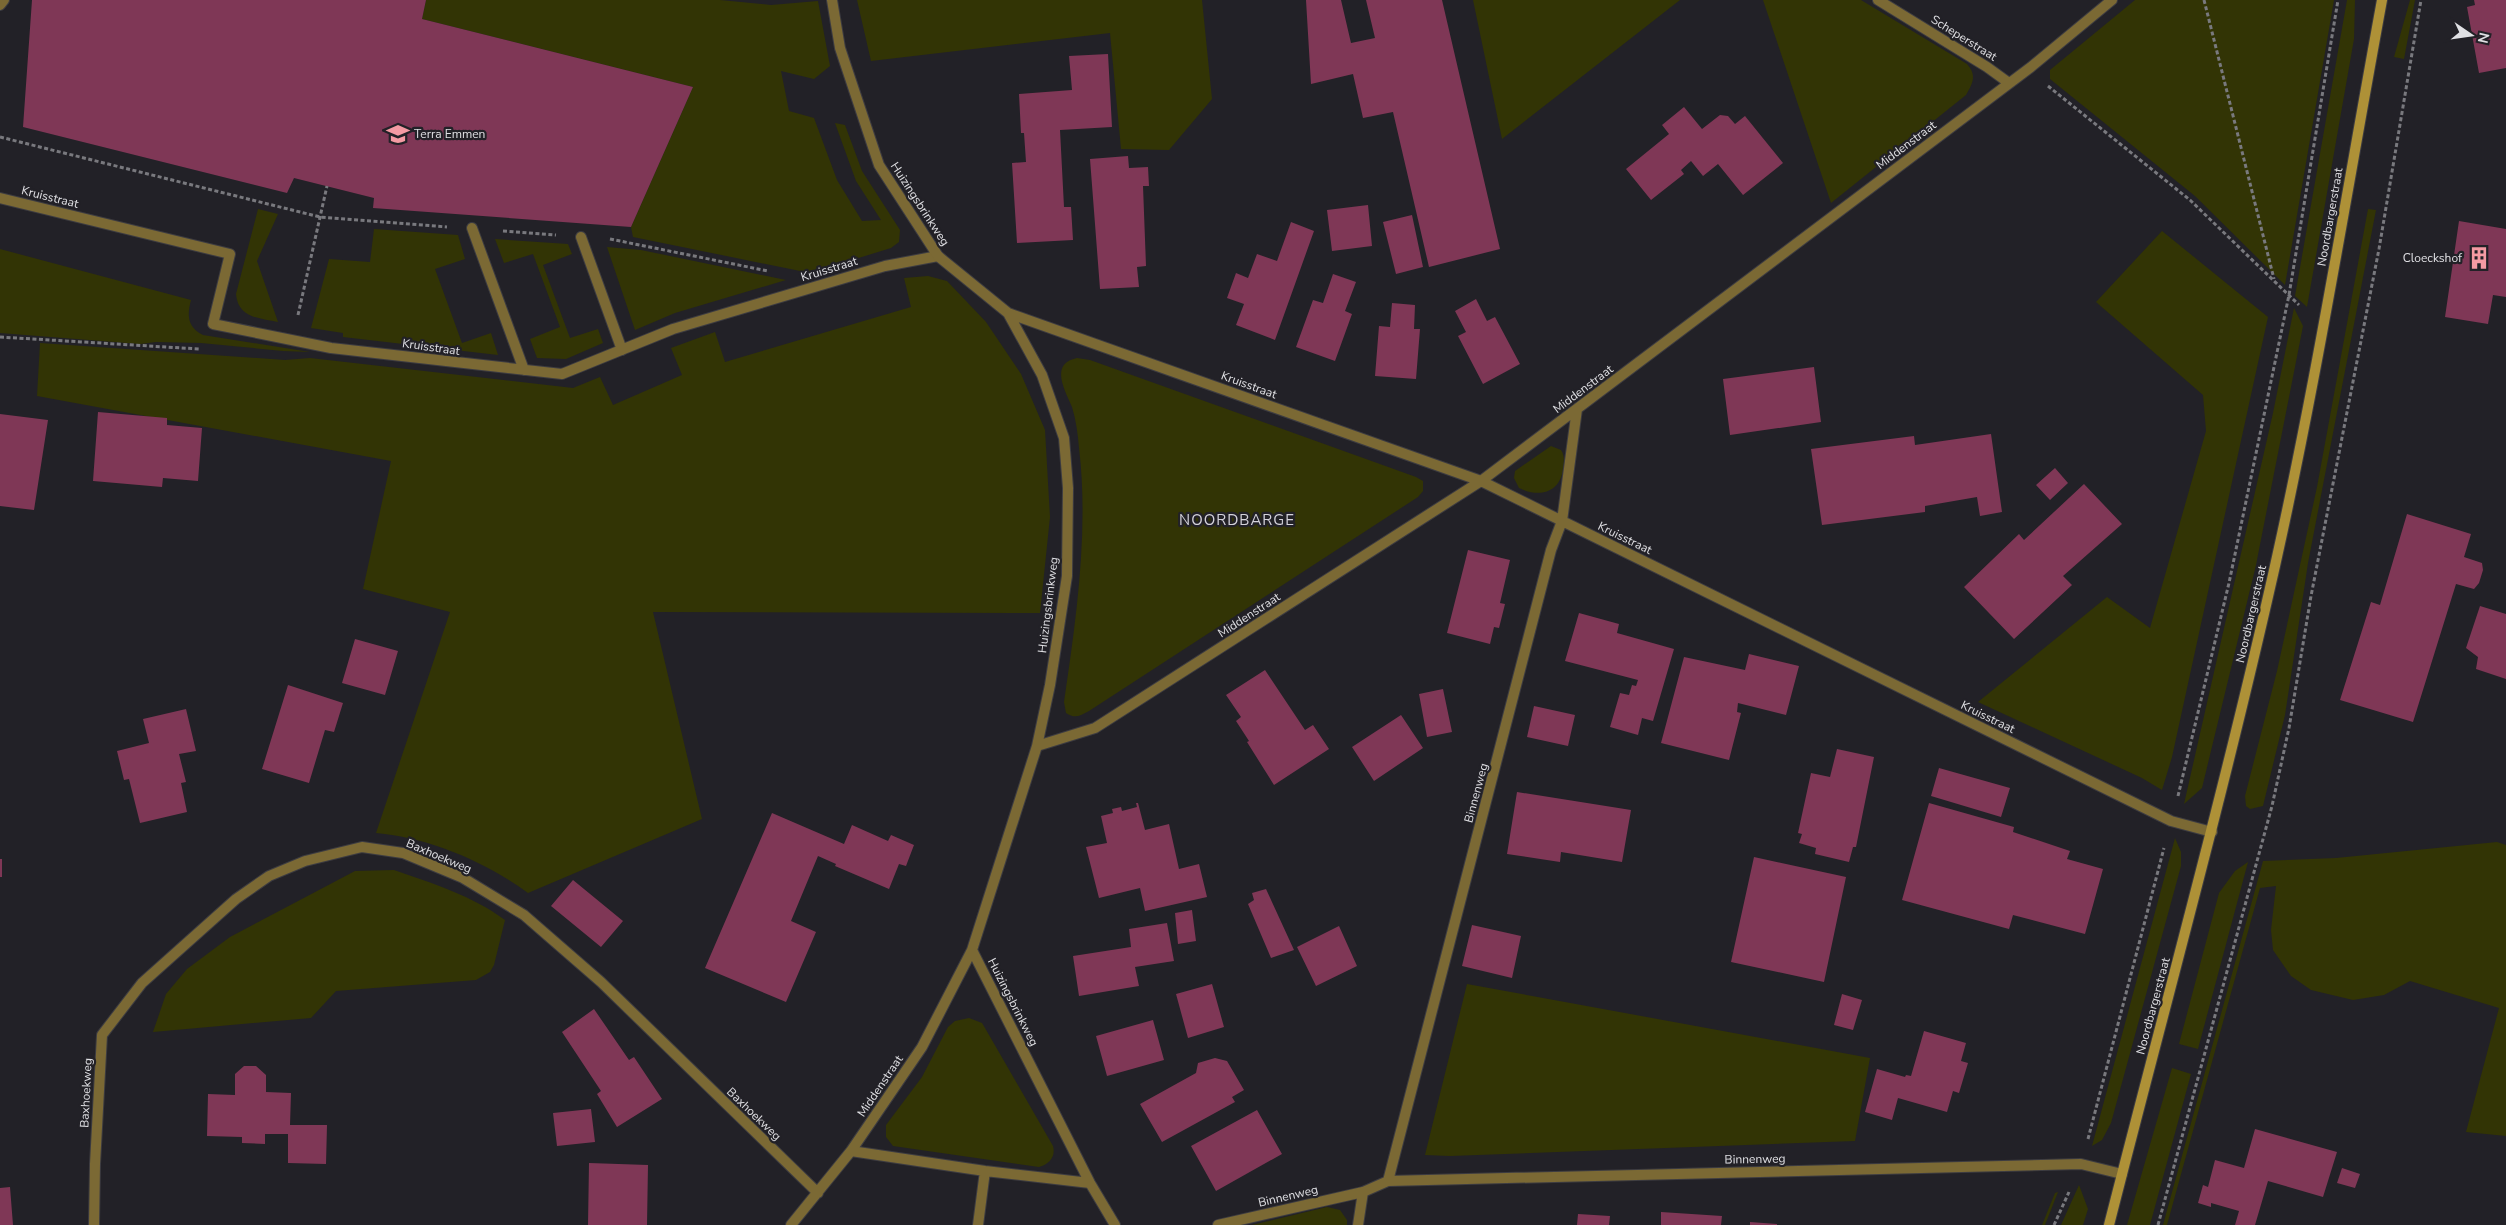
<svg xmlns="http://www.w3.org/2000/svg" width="2506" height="1225" font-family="'Nunito Sans',sans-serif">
<rect width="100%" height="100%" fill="#222127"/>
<!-- green -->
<path fill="#323405" d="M426,0h294l51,5 47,-4 12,65 -16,13 -33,-8 8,40 25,7 23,62 25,41 19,-1 -25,-39 -21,-58 10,2 17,46 38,59 -1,12 -8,6 -81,25 -177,-36 -2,-10 62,-140 -271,-68z
M857,0h345l10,99 -43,51 -48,-1 -11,-116 -239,28z
M1473,0h207l-178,139z
M1763,0h98l106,64c10,11 6,19 -1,31l-135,108z
M2135,0h199l-49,285 -90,-89 -145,-117v-9z
M2347,0h8l-1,39 -47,268 -12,-11z
M2410,0h5l-11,59 -10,-2z
M258,209l20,5 -21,47 21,61c-19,-4 -40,-4 -42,-28z
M2368,209l8,1 -68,353 -23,152 -22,91 -13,3 -4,-3 -1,-10 32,-125 40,-184z
M374,229l84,6 7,24 -30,10 27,74 29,-10 7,22 -155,-18v-4l-32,-5 18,-69 41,3z
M2162,231l106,86 -96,440 -10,33 -20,-12 -164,-76 129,-105 43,31 56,-197 -3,-36 -107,-93z
M495,239l73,5 4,10 -29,11 27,73 28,-9 5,14 -37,16 -29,-1 -7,-19 30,-12 -27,-73 -29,9z
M607,247l34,3 145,30 -111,33 -40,17z
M0,249l191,51c-4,15 -4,27 12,35l107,17 -27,-1 -82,-8 -45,-1 -16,2 -140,-11z
M928,276l19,5 39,41 35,52 24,56 5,87 -10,96 -387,-1 49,207 -174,74c-44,-32 -98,-55 -152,-60l74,-221 -87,-23 28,-128 -354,-65 3,-53 245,17 25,-2 263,30 27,-11 13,28 69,-30 -11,-27 44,-16 10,30 186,-55 -7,-29z
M2294,308l9,18 -47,239 -54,223 -18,16 89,-391z
M1077,358l13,2 326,117 7,4v10l-5,6 -329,214c-9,5 -14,8 -23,2l-2,-11c12,-82 25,-171 15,-254 -1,-13 -3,-28 -7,-41 -7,-17 -23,-43 5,-49z
M1551,446l10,4c4,6 3,12 2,19 -3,24 -24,29 -44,19l-5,-10 1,-7z
M2175,838l6,14v14l-70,257 -9,17 -10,6z
M2497,842l9,3v291l-40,-4 33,-124 -89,-27 -26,14 -31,5 -42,-10 -20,-14 -18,-26 -2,-20 5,-44 -16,2 -93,337h-4l100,-364 73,-3z
M2248,862l-50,187 -19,-5 40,-151 16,-22z
M394,870c38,13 79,26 111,50l-11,45 -4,7 -14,8 -140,11 -25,27 -158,14 13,-38 21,-25 43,-32 125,-66z
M1467,984l403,74 -15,83 -405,15 -25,-1z
M969,1018l13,5 3,5 68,118c3,11 -4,18 -14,21l-146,-21 -7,-9v-12l36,-48 26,-50 7,-6z
M2172,1068l19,6 -41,151h-23z
M2079,1185l9,24 -5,16h-22z
M2058,1192l-13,33h-3l13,-32z
M1327,1207l13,3 7,10v5h-95z"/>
<!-- building -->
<path fill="#7f3756" d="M32,0h394l-4,19 271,68 -62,140 -258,-19 1,-10 -80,-20 -7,15 -264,-66z
M1306,0h35l10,43 24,-5 -9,-38h76l58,249 -71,18 -36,-155 -30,6 -10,-44 -42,10z
M2474,0h32v68l-27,5 -12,-66 8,-2z
M1108,54l4,73 -52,3 4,77h7l2,33 -56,3 -5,-80 14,-1 -2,-29h-3l-2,-39 53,-4 -3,-34z
M1684,107l18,22 18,-14 8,1 7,8 10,-8 38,47 -40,32 -25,-31 -15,12 -12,-15 -10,9 3,4 -33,26 -25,-31 43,-35 -7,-9z
M1128,156l1,12 19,-1 1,19h-6l3,80 -9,1 2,20 -39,2 -10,-130z
M1368,205l4,41 -40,5 -5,-41z
M1412,215l11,52 -27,7 -13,-52z
M2459,221l47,8v68l-13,-2 -5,29 -43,-7z
M1291,222l23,9 -39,109 -39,-15 8,-21 -17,-6 9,-25 12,5 9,-24 20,7z
M1333,274l23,8 -11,29 7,3 -17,47 -39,-14 17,-47 10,3z
M1476,299l11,22 8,-4 25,47 -37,20 -25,-48 8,-4 -11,-21z
M1392,303l23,2 -1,24h6l-4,50 -41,-3 4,-50 11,1z
M1814,367l7,55 -91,13 -7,-56z
M98,412l69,6v7l35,3 -4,53 -35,-3 -1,9 -69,-6z
M0,414l48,6 -14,90 -34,-4z
M1991,434l11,78 -22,4 -3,-19 -52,9v6l-103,13 -11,-76 103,-13 1,9z
M2055,468l13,15 -18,17 -14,-15z
M2084,484l38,40 -59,52 9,9 -58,54 -50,-52 55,-53 5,6z
M2407,514l64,20 -7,23 18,6 1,7 -4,13 -5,6 -18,-5 -43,138 -73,-22 31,-98 9,3z
M1468,550l42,10 -10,43 5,1 -6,24 -5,-1 -4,17 -43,-11z
M2480,606l26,8v65l-30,-10 2,-12 -12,-9z
M1579,613l40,11 -2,9 57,16 -21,72 -11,-3 -4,17 -28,-8 10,-34 9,2 3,-10 4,1 2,-6 -73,-19z
M355,639l43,12 -13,44 -43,-12z
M1749,654l50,12 -13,49 -48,-12 -1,9 4,1 -12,47 -68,-17 23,-86 61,13z
M1265,670l40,60 8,-5 16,24 -55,36 -27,-43 2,-1 -13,-20 5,-4 -15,-22z
M288,685l55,18 -9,29 -9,-2 -16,53 -47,-14z
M1443,689l9,43 -25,5 -8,-43z
M1534,706l41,9 -7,31 -41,-9z
M186,709l10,42 -17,3 7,28 -5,1 6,29 -47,11 -11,-44 -5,1 -7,-29 32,-8 -6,-24z
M1401,715l22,33 -49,33 -22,-34z
M1837,749l37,8 -18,90h-3l-4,15 -34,-8 1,-6 -17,-5 3,-9 -4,-1 13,-60 19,4z
M1939,768l71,20 -9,29 -70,-21z
M1517,792l114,18 -9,52 -61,-10 -1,10 -53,-8z
M1136,803h2l7,27 24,-6 10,45 20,-5 8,33 -62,14 -5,-23 -41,10 -13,-51 21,-4 -6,-27 12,-3 -1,-4 9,-2 1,4 15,-4z
M1929,803l85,24 -1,5 57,19 -3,8 36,10 -18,65 -72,-19 -4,14 -107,-29z
M772,813l72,31 8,-19 36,16 3,-6 23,10 -8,21 -7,-2 -10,25 -54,-23 1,-2 -18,-8 -27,65 25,11 -30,70 -81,-34z
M1754,857l92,20 -22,105 -93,-20z
M0,859h2v18h-2z
M573,880l50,41 -22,26 -50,-41z
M1266,889l28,61 -23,8 -23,-54 6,-4 -2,-7z
M1192,910l4,31 -18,3 -3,-31z
M1167,923l7,38 -39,6 4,19 -60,10 -6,-40 58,-9 -2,-18z
M1472,925l49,11 -9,42 -50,-12z
M1339,926l18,40 -41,20 -19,-39z
M1212,984l12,43 -36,11 -12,-44z
M1842,994l20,6 -9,30 -19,-5z
M594,1009l35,51 5,-3 28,42 -45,28 -20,-33 4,-3 -39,-59z
M1153,1020l11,40 -57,16 -11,-40z
M1924,1031l42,12 -5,18 7,2 -9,30 -6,-2 -6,21 -49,-14 -6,22 -27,-8 12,-43 28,8 1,-2 5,1z
M1215,1058l12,3 17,29 -12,7 3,5 -73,40 -22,-38 56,-31 2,-10z
M244,1066h12l10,9v17l25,1 -1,32h37l-1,39 -38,-1v-29h-23v10l-23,-1v-6l-35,-1 1,-42 27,1v-21z
M591,1109l4,33 -38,4 -4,-33z
M1257,1110l25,44 -66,37 -25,-45z
M2255,1129l82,23 -14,45 -55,-16 -13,44h-20l4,-14 -28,-8v4l-13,-4 5,-18 5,2 7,-27 29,8z
M589,1163l59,2 -1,60h-59z
M2342,1168l18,6 -5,14 -18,-5z
M10,1187l3,38h-13v-37z
M1661,1212l61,4 -1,9h-60z
M1578,1214l32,2 -1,9h-32z
M1750,1222l27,2v1h-27z"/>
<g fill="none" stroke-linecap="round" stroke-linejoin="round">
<defs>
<path id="lane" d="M0,5l4,-5
M0,198l230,56 -17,70 118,24 231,26 111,-45 212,-63 53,-10
M472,228l52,142
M581,237l41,113"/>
<path id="street" d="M1878,0l109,67 22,16
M1008,313l473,168 690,340 41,11
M1037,746l58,-18 386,-247 550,-414 81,-67
M972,950l118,233 25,42
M851,1151l134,20 105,12
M1388,1181l163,-631 11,-29 15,-112
M94,1225l1,-61 7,-129 40,-52 94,-84 33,-23 36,-15 57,-14 41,6 60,25 61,37 77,67 217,211
M791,1225l60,-74 71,-104 50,-97 65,-204 13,-61 17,-109 1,-88 -4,-50 -22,-63 -34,-62 -70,-57 -59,-91 -39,-117 -8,-48
M978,1225l7,-54
M1218,1225l145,-33 25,-11 693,-17 41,10
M1358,1225l5,-33"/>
<path id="secondary" d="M2109,1225c53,-208 110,-415 158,-624 46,-198 78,-400 115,-601"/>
</defs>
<!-- lane casing -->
<use href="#lane" stroke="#3d3c41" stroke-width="12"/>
<!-- street casing -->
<use href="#street" stroke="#3d3c41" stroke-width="12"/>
<!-- secondary casing -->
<use href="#secondary" stroke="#3d3c41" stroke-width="12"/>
<!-- path -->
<path stroke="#79797e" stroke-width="3" stroke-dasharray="4 2.5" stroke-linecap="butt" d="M2204,0l70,279
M2048,86l142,114 109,105
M0,137l320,80 127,10
M503,231l53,4
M610,239l158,32
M298,315l29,-129
M0,337l199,12
M2178,796l51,-213 60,-288 49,-295
M2088,1139l76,-291
M2054,1225l15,-33
M2158,1225l114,-419 17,-78 22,-132 68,-347 42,-249"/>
<!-- lane -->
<use href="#lane" stroke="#7b6934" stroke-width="10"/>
<!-- street -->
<use href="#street" stroke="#7b6934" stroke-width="10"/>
<!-- secondary -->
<use href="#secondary" stroke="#ae9137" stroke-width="10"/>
</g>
<!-- icons -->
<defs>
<symbol id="school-bare" viewBox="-9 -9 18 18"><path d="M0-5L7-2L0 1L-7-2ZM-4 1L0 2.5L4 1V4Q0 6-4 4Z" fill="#f49aa3" stroke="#222127" stroke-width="2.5" paint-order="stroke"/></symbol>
<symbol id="building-bare" viewBox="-9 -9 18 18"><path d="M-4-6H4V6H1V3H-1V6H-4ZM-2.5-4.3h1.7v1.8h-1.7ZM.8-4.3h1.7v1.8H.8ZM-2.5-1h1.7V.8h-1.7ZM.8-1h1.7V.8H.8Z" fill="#f49aa3" stroke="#222127" stroke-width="2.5" paint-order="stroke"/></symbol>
</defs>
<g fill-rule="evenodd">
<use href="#school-bare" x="382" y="118" width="32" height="32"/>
<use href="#building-bare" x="2463" y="242" width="32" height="32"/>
</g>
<g text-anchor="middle" stroke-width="4.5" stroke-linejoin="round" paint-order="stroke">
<!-- street labels -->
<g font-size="12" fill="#e0e0e4" stroke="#222127">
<text transform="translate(1964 38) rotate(32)" y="4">Scheperstraat</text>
<text transform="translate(1906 145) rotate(-37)" y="4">Middenstraat</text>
<text transform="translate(50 197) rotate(14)" y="4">Kruisstraat</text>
<text transform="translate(920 204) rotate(57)" y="4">Huizingsbrinkweg</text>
<text transform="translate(2330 217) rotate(-80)" y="4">Noordbargerstraat</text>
<text transform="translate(829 269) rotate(-17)" y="4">Kruisstraat</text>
<text transform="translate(431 347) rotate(8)" y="4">Kruisstraat</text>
<text transform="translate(1249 385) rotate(20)" y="4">Kruisstraat</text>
<text transform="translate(1583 389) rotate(-37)" y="4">Middenstraat</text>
<text transform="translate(1625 538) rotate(26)" y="4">Kruisstraat</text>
<text transform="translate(1048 605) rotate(-83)" y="4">Huizingsbrinkweg</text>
<text transform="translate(2251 614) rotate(-77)" y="4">Noordbargerstraat</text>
<text transform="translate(1249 615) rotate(-33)" y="4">Middenstraat</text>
<text transform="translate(1988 717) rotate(26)" y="4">Kruisstraat</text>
<text transform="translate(1476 793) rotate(-75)" y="4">Binnenweg</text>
<text transform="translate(439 856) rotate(23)" y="4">Baxhoekweg</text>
<text transform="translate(1013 1002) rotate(63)" y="4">Huizingsbrinkweg</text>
<text transform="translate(2153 1006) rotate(-75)" y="4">Noordbargerstraat</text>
<text transform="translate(880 1086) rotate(-56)" y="4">Middenstraat</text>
<text transform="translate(86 1093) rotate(-87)" y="4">Baxhoekweg</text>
<text transform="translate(754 1114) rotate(44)" y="4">Baxhoekweg</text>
<text transform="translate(1755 1159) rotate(-1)" y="4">Binnenweg</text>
<text transform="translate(1288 1196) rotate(-13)" y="4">Binnenweg</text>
</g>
<!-- poi labels -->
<g font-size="12" fill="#e0e0e4" stroke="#222127" text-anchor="start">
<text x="414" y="138">Terra Emmen</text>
<text x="2462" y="262" text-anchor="end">Cloeckshof</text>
</g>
<!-- quarter labels -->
<g font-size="15" letter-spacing="1" fill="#d4d2da" stroke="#222127">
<text x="1237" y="525">NOORDBARGE</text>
</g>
</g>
<!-- north arrow -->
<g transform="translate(2471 35) rotate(103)" stroke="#222127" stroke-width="4" paint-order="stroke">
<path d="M0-4L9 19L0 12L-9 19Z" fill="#e0e0e4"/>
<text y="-8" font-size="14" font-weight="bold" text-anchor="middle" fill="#e0e0e4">N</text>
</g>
</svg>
